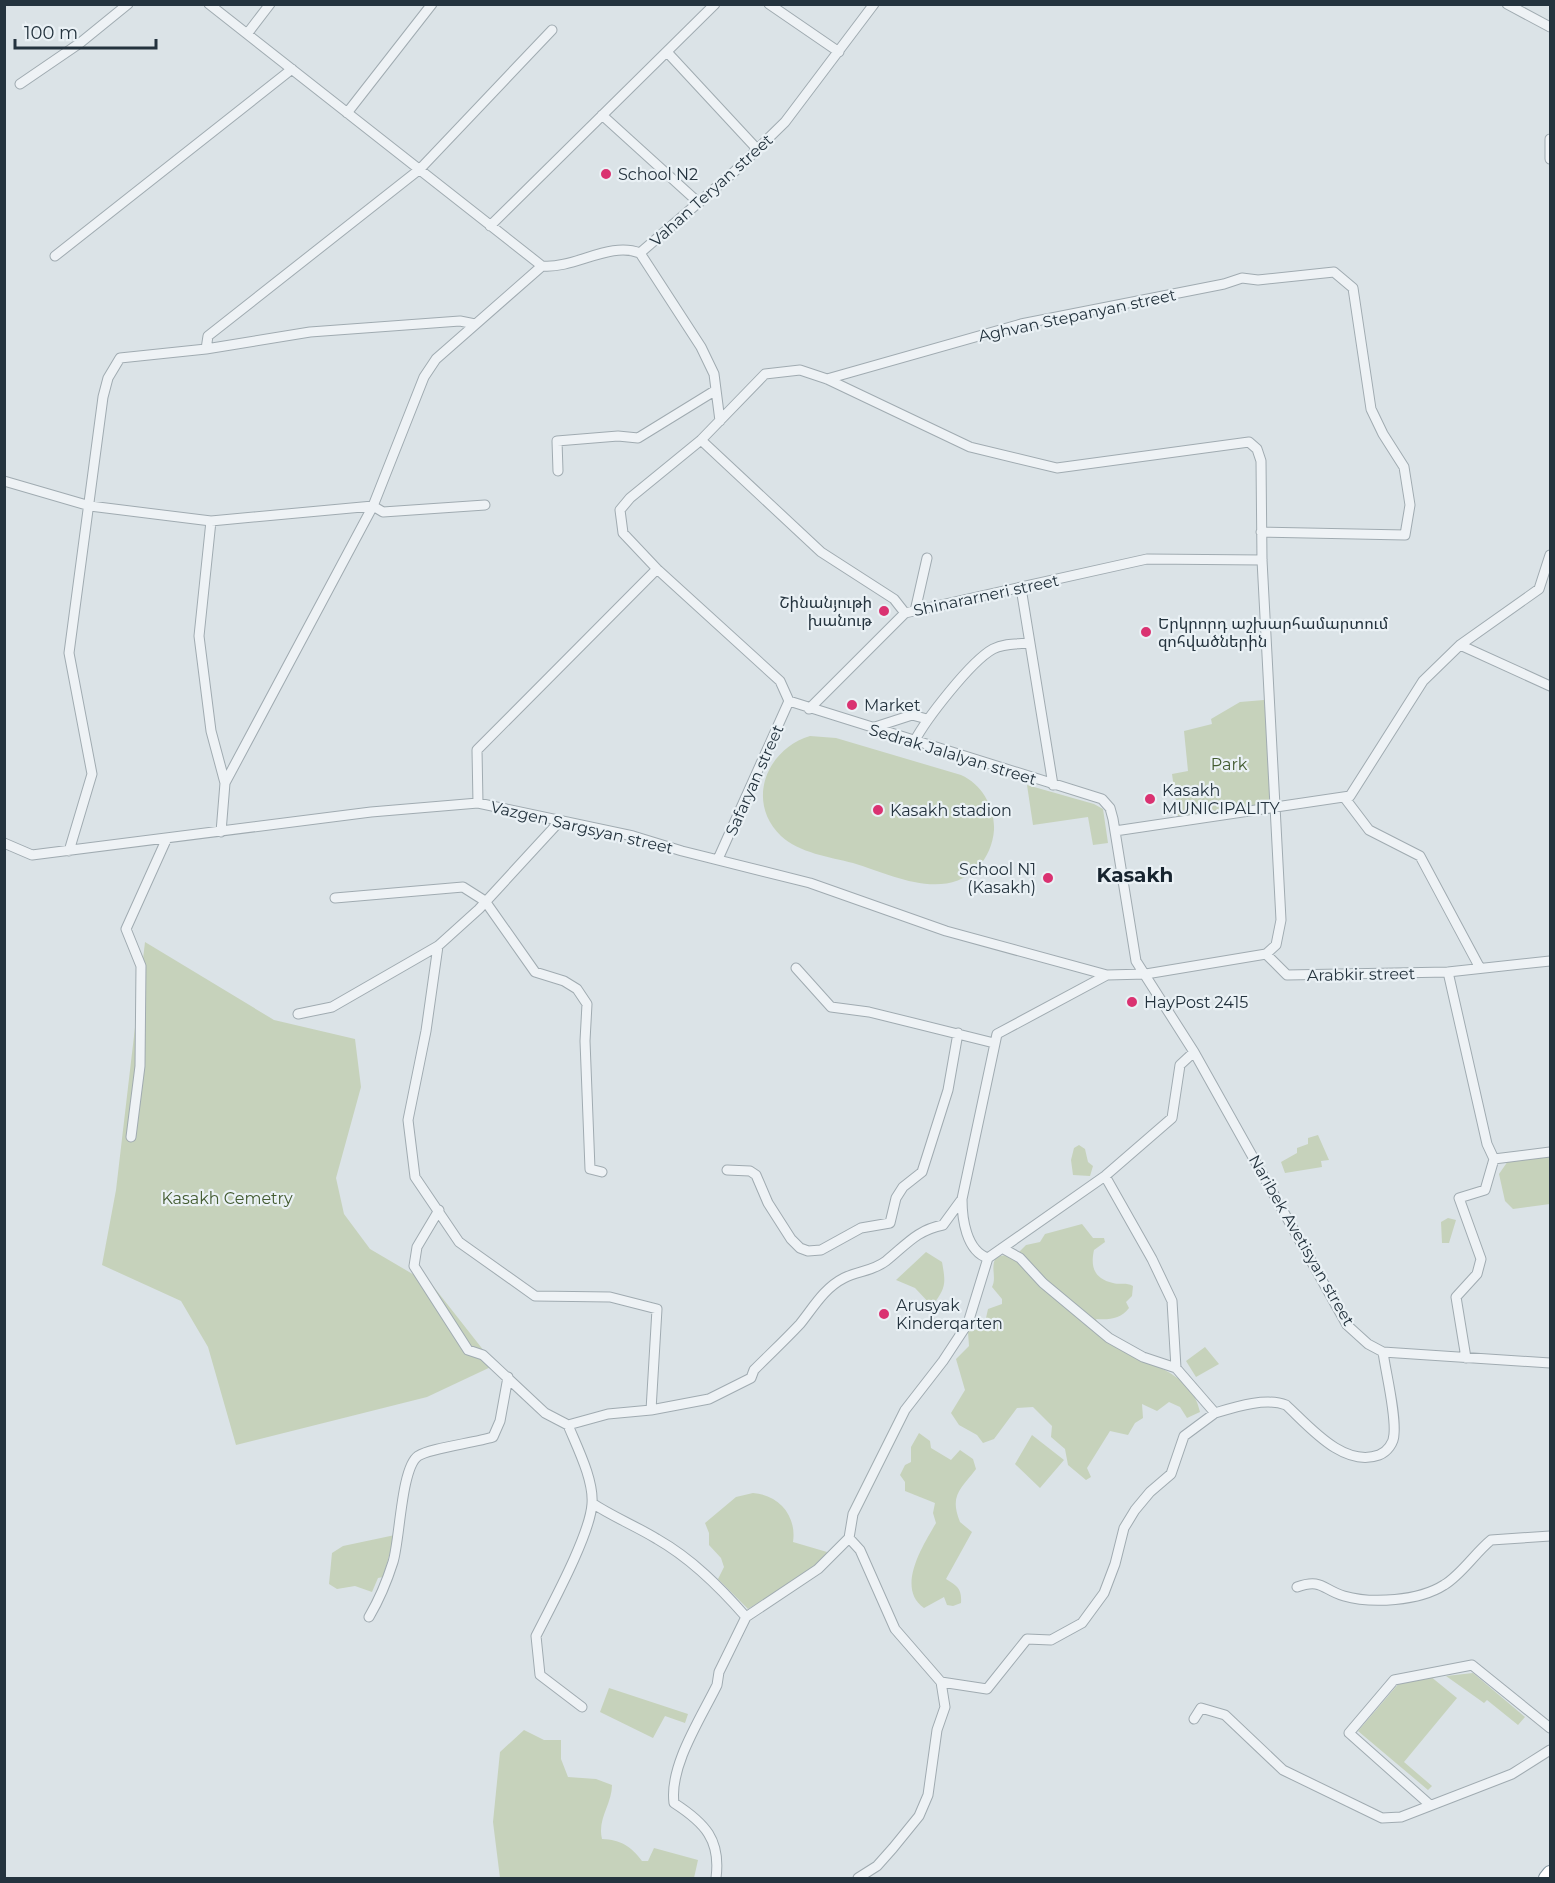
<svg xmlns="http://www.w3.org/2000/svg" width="1555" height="1883" font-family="Montserrat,'Noto Sans Armenian',sans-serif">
<rect width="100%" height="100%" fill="#dbe3e7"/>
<!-- green -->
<path fill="#c6d2bb" d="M1264,700l12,105 -98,11 -6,-42 16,-3 -4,-40 28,-7 -1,-5 29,-17z
M810,736l26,2 125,37c21,9 34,33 33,55 -1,14 -7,28 -16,37 -34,35 -86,8 -125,-4 -23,-6 -54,-10 -72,-27 -36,-35 -14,-87 29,-100z
M1027,785l67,19 9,5 5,34 -15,2 -5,-28 -55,8z
M145,942l129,78 81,19 6,48 -25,91 8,36 26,35 63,37 62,79 -68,32 -191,48 -28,-98 -27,-46 -79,-36 14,-75z
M1318,1135l11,25 -8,1 1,6 -37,6 -4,-11 16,-9v-5l11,-4v-6z
M1079,1145l6,4 3,13 5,4 -3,10 -17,-1 -2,-15 3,-12z
M1550,1156v48l-37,5 -8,-8 -6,-27 9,-13z
M1448,1218l8,2 -7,23h-7l-1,-21z
M1082,1224l11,14h11l1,4 -11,8c-4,18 1,29 19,33 8,2 13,-1 20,3l-1,10 -6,6 3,6c-8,11 -20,12 -33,11 3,6 6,16 11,20 30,25 85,29 93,73l-13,6 -7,-11 -11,-5 -12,9 -15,-7 1,14 -8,5 -7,12 -18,-4 -23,37 4,9 -5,3 -18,-15 -3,-16 -14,-12 1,-11 -19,-19 -16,1 -23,31 -11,4 -6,-8 -18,-10 -8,-12 14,-23 -9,-31 13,-13 -1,-14 16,-5 4,-18 14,-5v-5l-10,-12c5,-10 -2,-19 4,-30l23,-5 7,-7 14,-3 5,-8z
M926,1252l16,10c4,22 4,26 -10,44l-17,-18 -19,-8z
M1205,1347l14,17 -23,13 -10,-16z
M919,1433l11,8 1,7 20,12 9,-10 13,9 3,10c-15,20 -27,26 -16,53l12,10 -26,47c11,7 16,9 15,24l-8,3 -6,-1 -3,-8 -20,11c-29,-20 0,-64 12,-85l-3,-10 2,-10 -30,-12v-9l-5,-7 5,-10 6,-3v-15z
M1032,1435l32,25 -24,28 -25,-24z
M753,1493c26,2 44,23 40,49l34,10c-6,19 -61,45 -79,57l-30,-30 6,-12 -3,-9 -12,-13v-12l-4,-10 31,-26z
M395,1535l-12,42 -5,1 -6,14 -17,-6 -18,3 -8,-5 3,-31 11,-7z
M1473,1673l52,44 -7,8 -31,-25 -3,3 -38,-27z
M1430,1676l27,22 -53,64 28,24 -4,4 -70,-59 42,-49z
M609,1688l79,26 -3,9 -20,-7 -12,22 -53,-26z
M524,1730l20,10h17v19l7,18 28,2 16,6c0,19 -15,34 -10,54 19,1 29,7 40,22h6l6,-13 44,12 -4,18h-194l-7,-56 7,-70z"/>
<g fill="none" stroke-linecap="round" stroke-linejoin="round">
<defs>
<path id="minor" d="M209,4l333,262c33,3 67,-25 98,-13
M769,4l70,48
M1507,4l43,23
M247,34l23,-30
M667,52l90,97
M20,84l60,-41 48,-39
M347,113l85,-109
M602,115l97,88
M1550,139v20
M490,226l225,-222
M640,253l94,-81 51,-50 89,-118
M640,253l61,94 13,27 6,47
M55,256l237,-187
M206,349l2,-13 212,-167 132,-139
M827,379l194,-55 203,-40 18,-6 16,2 76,-8 19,16 18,121 12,25 21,33 6,38 -5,30 -144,-3
M701,440l120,112 73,47 11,14
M558,471l-1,-30 61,-5 20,2 78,-48
M4,481l86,25 121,15 162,-15 10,6 102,-7
M211,521l-12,115 12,95 14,52
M1021,588l32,197
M915,611l12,-53
M905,613l242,-54 115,1
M1460,645l90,41
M809,709l96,-96
M872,728l40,-13 15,4
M914,742c12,-23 57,-81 79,-93 11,-6 25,-5 37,-6
M1344,797l25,33 51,26 60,112
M478,803l-1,-53 180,-181
M1115,831l235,-35 73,-115 37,-36 79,-56 11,-34
M221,832l4,-49 148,-277 51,-129 12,-18 106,-93
M4,843l28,12 339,-43 107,-9 155,33 49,15 128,32 136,48 161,44 39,-1 120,-20 10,-9 5,-25 -19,-360 -1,-99 -4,-12 -8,-7 -192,26 -87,-21 -143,-68 -27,-9 -35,4 -64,66 -71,58 -10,12 3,23 34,36 123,112 9,20 313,98 8,9 3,11 23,142 58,91 153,273 21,19 15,8 167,11
M69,851l23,-77 -23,-121 34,-256 5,-19 12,-20 86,-9 104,-17 150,-11 15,3
M718,859l71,-158
M335,898l128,-11 22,14 50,71 29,9 13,8 10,15 -2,37 5,128 12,3
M438,946l-12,85 -18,89 7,57 44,65 76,54 75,1 47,12 -6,101
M1266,954l21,21 161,-3 102,-11
M796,968l35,39 38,5 125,31
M1448,972l39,172 7,15 -9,31 -26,8 22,61 -4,15 -21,23 10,61
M298,1014l34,-7 106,-61 41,-37 80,-87
M131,1137l9,-71 1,-100 -15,-37 41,-91
M1494,1159l56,-7
M727,1170l23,1 6,4 12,28 23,36 9,9 8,3 13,-1 40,-22 29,-5 6,-25 7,-11 19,-15 26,-82 10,-57
M1105,1176l47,83 20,42 4,67 39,45c20,-6 51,-16 71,-8 23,21 57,63 93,50 8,-3 15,-12 15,-21 2,-21 -8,-60 -11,-82
M439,1210l-22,37 -3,19 54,84 15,5 62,58 23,12c9,22 26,55 24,79 -2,31 -41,102 -56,132l4,39 42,32
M1002,1248l18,10 23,25 66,55 34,19 33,11
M988,1258c-22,-7 -26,-40 -26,-59l35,-165 110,-59
M988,1258l117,-82 67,-58 8,-53 14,-13
M568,1425l40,-11 43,-4 58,-11 42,-21 3,-8c15,-15 31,-30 46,-46 13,-16 24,-36 44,-46 14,-7 29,-7 42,-17 20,-16 31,-31 57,-36l19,-26
M592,1503c21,14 44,23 65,36 35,20 63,48 89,78l72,-48 31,-31
M849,1538l11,12 35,79 46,53 46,7 40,-50 24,1 31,-17 22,-30 11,-29 9,-36 11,-18 15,-18 21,-18 13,-38 31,-23
M849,1538l4,-24 52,-104 38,-49 25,-38 20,-65
M1297,1587c25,-9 26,3 47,9 28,8 75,5 100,-11 17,-10 31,-32 47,-45l59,-4
M369,1617c10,-17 18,-36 24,-55 7,-22 8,-94 25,-106 12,-8 56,-13 75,-19l7,-16 8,-44
M1194,1719l7,-11 24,7 58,55 99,48 19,-1 111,-43 38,-24
M1429,1804l-80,-71 45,-53 78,-15 78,63
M716,1878c5,-38 -11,-55 -42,-75 -5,-37 27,-85 43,-118l2,-13 27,-55
M858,1878l19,-12 16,-18 26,-32 9,-21 9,-65 8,-23 -4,-25"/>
<path id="highway" d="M1546,1878l4,-5"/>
</defs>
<!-- minor casing -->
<use href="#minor" stroke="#a0abb1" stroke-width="11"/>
<!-- highway casing -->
<use href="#highway" stroke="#81949f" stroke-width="16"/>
<!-- minor -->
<use href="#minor" stroke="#eef2f5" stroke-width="9"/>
<!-- highway -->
<use href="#highway" stroke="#fff" stroke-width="14"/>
</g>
<!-- markers -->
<g fill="#da3271" stroke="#eaf1f5" stroke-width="2">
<circle cx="606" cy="174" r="6"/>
<circle cx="884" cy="611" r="6"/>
<circle cx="1146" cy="632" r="6"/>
<circle cx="852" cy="705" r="6"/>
<circle cx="1150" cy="799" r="6"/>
<circle cx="878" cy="810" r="6"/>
<circle cx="1048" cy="878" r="6"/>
<circle cx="1132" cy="1002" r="6"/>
<circle cx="884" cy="1314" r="6"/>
</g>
<g text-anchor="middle" stroke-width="4.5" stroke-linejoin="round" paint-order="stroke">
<!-- poi labels -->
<g font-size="16" fill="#24333e" stroke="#eaf1f5" text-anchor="start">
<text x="618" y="180">School N2</text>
<text x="872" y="608" text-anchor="end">Շինանյութի<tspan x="872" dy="18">խանութ</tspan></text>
<text x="1158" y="629">Երկրորդ աշխարհամարտում<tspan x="1158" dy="18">զոհվածներին</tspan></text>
<text x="864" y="711">Market</text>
<text x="1162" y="796">Kasakh<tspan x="1162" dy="18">MUNICIPALITY</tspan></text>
<text x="890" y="816">Kasakh stadion</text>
<text x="1036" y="875" text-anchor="end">School N1<tspan x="1036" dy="18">(Kasakh)</tspan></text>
<text x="1144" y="1008">HayPost 2415</text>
<text x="896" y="1311">Arusyak<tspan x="896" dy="18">Kinderqarten</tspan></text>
</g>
<!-- street labels -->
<g font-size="16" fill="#24333e" stroke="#eaf1f5">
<text transform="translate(711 190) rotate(-42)" y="6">Vahan Teryan street</text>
<text transform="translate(1077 315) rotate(-12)" y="6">Aghvan Stepanyan street</text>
<text transform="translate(986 595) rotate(-12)" y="6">Shinararneri street</text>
<text transform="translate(953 754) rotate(17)" y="6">Sedrak Jalalyan street</text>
<text transform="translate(754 780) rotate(-66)" y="6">Safaryan street</text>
<text transform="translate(582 827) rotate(13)" y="6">Vazgen Sargsyan street</text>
<text transform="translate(1361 974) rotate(-1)" y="6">Arabkir street</text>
<text transform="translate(1302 1240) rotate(60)" y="6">Naribek Avetisyan street</text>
</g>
<!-- park labels -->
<g font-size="16" fill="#425b30" stroke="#eaf1f5">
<text x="1229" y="770">Park</text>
<text x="227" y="1204">Kasakh Cemetry</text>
</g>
<!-- quarter labels -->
<g font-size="20" font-weight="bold" fill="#17242f" stroke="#eaf1f5">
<text x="1135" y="882">Kasakh</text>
</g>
</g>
<!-- border -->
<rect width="1555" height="1883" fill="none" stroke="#24333e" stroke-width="12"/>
<!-- scale -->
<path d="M15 39v9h141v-9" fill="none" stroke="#24333e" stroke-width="3"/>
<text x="24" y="39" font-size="18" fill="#24333e" stroke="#eaf1f5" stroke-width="4.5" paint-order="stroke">100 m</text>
</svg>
